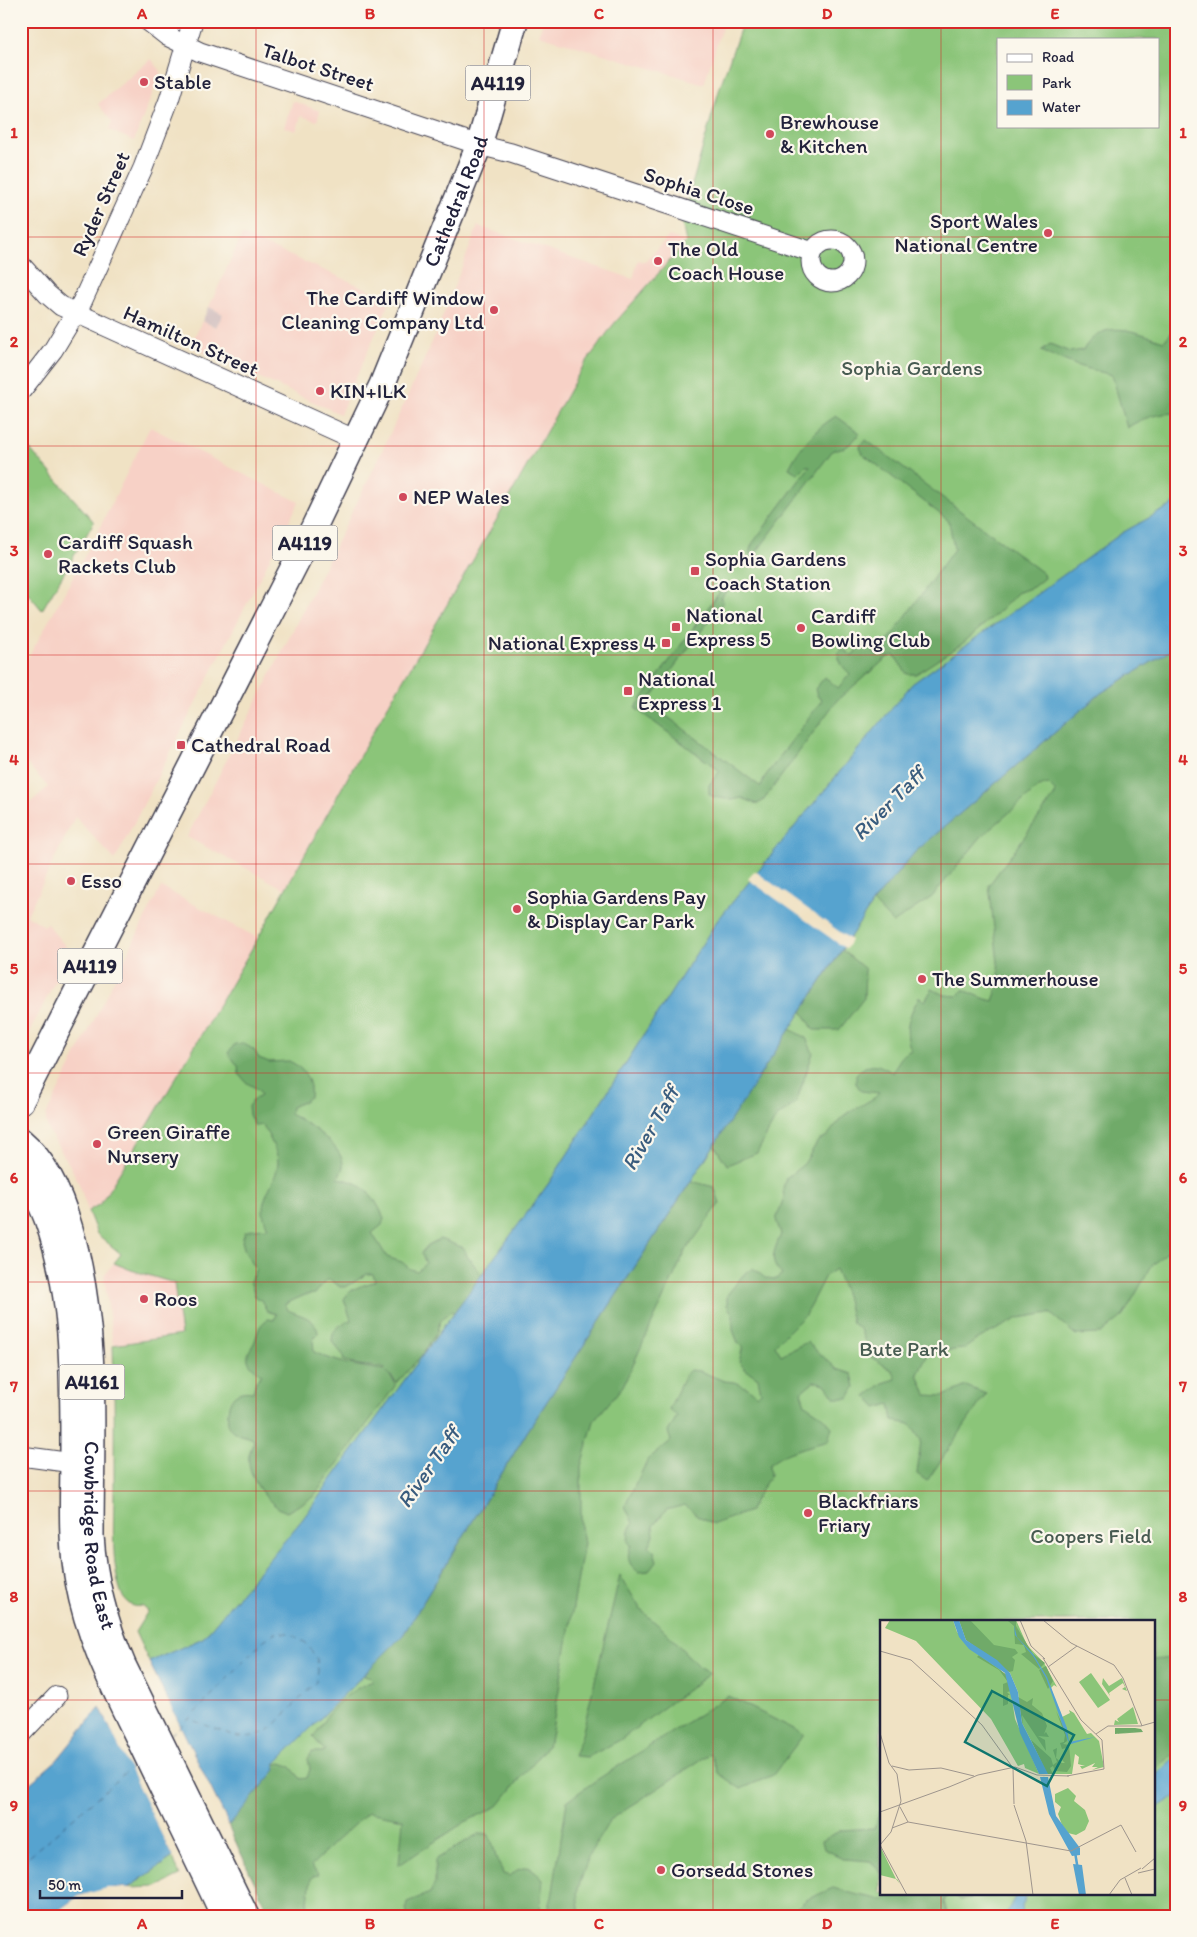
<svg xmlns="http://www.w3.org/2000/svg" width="1197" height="1937" font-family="Itim,sans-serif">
<rect width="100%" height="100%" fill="#fbf7ec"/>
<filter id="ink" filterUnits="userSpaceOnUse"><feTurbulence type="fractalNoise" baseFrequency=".02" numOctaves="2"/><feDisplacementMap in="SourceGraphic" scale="10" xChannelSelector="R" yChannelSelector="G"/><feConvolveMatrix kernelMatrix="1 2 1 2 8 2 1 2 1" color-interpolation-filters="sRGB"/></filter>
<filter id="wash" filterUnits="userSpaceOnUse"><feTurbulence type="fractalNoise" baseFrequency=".0096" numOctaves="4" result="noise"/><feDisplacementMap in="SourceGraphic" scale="20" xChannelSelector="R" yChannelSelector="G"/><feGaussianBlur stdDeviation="1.12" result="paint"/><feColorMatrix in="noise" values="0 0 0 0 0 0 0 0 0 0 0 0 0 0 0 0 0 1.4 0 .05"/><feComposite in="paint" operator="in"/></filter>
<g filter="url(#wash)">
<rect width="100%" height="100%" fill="#f0e2c4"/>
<!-- built -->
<path fill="#f7d1c6" d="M543,21h181l-20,63 -165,-49z
M151,59l10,12 -27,70 -25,-11 3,-8 -14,-18z
M293,101l27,10 -3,10 -16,-5 -5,15 -12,-4z
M478,226l155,53 5,-19 7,2 24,-26 17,6 -73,83 -31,43 -85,151 -115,197 -97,173 -98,-52 91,-177 99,-198 57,-124z
M242,235l149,64 -51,115 -150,-68 12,-25 14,6 7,-13 -14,-7z
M150,427l149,75 -184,358 -40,-43 -48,98 17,11 2,-3 24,29 -49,97v-238l27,-24 -27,-30v-86l72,-130z
M161,887l97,51 -128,218 -30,48 -12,7 -10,-30 -9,-17 -20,-32 -3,-9v-8z
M114,1263l17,7 43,12 7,53 -68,10 -9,-70z"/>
<!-- industrial -->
<path fill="#d2bfbf" d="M209,307l14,7 -7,13 -14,-6z"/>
<!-- green -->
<path fill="#8bc579" stroke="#56745a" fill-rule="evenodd" d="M743,21h433v482l-54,30 -210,151 -195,237 -168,262 -247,337 -99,118 -54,24 -14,-30 13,-21 -6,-5c-8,2 -15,-2 -19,-9 -13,-30 -9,-75 -9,-107 0,-48 1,-97 -1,-145l68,-10 -7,-52 -43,-13 -17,-7 7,-9 -24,-20 -9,-23 12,-7 30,-48 128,-218 124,-222 115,-197 85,-151 31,-43 73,-83 -4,-19 4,-8 5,-27 30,-104zM998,39h160v87h-160z
M21,439l73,83 -52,88 -21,-25z
M1176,647v1269h-906l-42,-91 47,-61 128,-129 124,-203 346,-530 42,-53 186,-156zM881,1621h272v272h-272z
M173,1857l7,19 -23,11 -29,1z"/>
<!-- forest -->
<path fill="#70aa69" stroke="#496652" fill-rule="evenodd" d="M1176,327v86c-19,1 -33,4 -49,15l-15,-53 -34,-9 -37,-15 9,-7 20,8 13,-2c21,-34 51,-18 81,-9z
M836,416l24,17c-7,9 -15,18 -27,17l-81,108 -3,-5 3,-9 58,-78h-4l-8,8 -9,-6c11,-22 26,-39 47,-52z
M866,440l177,133 1,5 -11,9 -16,6 -16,17 -39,34 -46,30h-9l-13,-19 -6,2 -51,43 -74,101 -6,3 -15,-6 -10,2 -18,-3 -5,-3v-9l11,-14 -85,-63 86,-118h6l-6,8 2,4 -75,100 113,85 3,-9 58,-78 -4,-3 -3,-8 10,-12 13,11 12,-14c-7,-7 -10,-10 -12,-20l4,-6 10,8 10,-13 16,12 76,-106 -5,-28 -86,-67 -3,-6 1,-4z
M1176,647v595l-25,25 -28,49 -22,18 -25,1 -26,-22 -31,5 -41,21 -14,10 -30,3 -7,4 -9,18 8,21 18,1 22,-10 20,8 -59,87 -10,-7 4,-34 -11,-16 -17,-3 -3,-17 -13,4 -11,-12 17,-13 13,-4 -3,-8 -22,-14 -11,-28 -8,-6 -6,-28 -11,-26 -10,7 -20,39 -30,30 6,10 26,-13 30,27 15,5 3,13 -6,11h-14l-10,-14 -11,-3 -13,11 4,12 15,10 12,13 -4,14c-20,6 -44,10 -59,24l1,11 -17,27 -3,8 -36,13 -16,-8 -13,-11 -19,5 -13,16 1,10 -5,10 5,5 3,10 -8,10 -10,1c-11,-7 -13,-15 -8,-27l-3,-3 1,-12 4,-7 -8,-17 23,-47 23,-18 -3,-9 9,-16 -8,-7 16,-34 5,-5 10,1 24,10 10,1 14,6 9,8 4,-4 -3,-14 -13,-9 -6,-7 4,-16 -5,-3 -5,-13v-15l-6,-10v-10l16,-20 10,-7 12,10 11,1 6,-5c-15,-12 -7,-25 -1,-40l-5,-14 8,-23 -1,-9 3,-10 18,-14 14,-23 9,-5 12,-15 9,-8 26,-15 5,-5 -18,-2 -5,-8v-9c15,-14 21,-11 37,-1 4,-10 8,-18 18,-23 -8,-20 -2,-35 8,-53l6,4 7,-12 12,6 13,1 6,-6c11,3 19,9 30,11l7,-21 -11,-95 66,-90v-4l-7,-7 -9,3 -58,50 -49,60 -39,26 -20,-21 42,-50 186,-159z
M842,950l23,19 -1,29 -25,32h-25l-12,-19z
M790,1029l16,9 7,15 -17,50 -20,15 -19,35 -30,12 -13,-20z
M243,1043l11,7 5,8 10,4 20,-1c15,7 23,19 21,36l-9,6 -10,4 -1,7c16,8 56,33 53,54 -1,3 -4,7 -5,10 26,4 36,17 46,40l-2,7 -10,8 15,24 15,5 8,7 7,2 9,-8 -5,-10 7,-8 12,-6 24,9 3,8 22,27 -26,32 -13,-4 -10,11 -4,12 -15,22 -24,27 -10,-11 9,12 -3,5 -80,108 -26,15c-19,-6 -41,-36 -38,-57 1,-5 4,-10 5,-15 -10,-7 -15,-1 -26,-14 -1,-18 0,-38 25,-34l3,-11 6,-6c-4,-4 -12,-8 -14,-15 -2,-9 6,-14 8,-22 3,-9 3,-13 12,-19l6,1 2,-6 -9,-3 -6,-11 -6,-4 -5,-15 6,-12 -11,-17 -3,-11 3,-9 8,-3 15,-1c-15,-30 9,-40 10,-67 0,-8 -11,-28 -15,-36l-8,1 -6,-11 -1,-9 7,-8 6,-3 -2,-5 -12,-7 -8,-9 -1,-8 -10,-13 7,-9zM367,1274h6l2,7c-13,6 -23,5 -31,18l7,21c-12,5 -19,9 -19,22l12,14 -1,4 16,5 25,3 1,2c-25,-3 -48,-7 -71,-18l-1,-12 5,-7c-2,-16 -18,-17 -30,-23l-3,-6 20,-9 10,-1 11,-14h5l9,7h6z
M691,1181l23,6 6,16 -35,49 -62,134 -29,35 -13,45v61l3,16 -34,199 -52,64 -33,16 -66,43 4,-46 -35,-7 -33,30 -24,24 8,9 -6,1 -2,3 -5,37h-36l-42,-91 31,-57 22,-5 9,3 11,13 6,-1 3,-9 -2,-10 4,-7h10l3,-2 -5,-4 -7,-10c7,-6 8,-12 13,-19 11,-15 29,-30 47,-36l-2,-4 -11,-3 17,-26 26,-13 124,-203z
M620,1575l21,35 23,20 34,36 12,7 -90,67 -32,17 -14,-1 8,-21z
M1176,1632v120l-23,18v-110l19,-2 -3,-11z
M728,1696l76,38 -31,41 -32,14 -23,-16 -7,-20 -101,67 -21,35 -12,37 3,24h-34l6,-19 15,-96 28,-20z
M881,1809v64l-11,-12 -25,-2 -21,-10 -2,-8 19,-11 33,-2z
M478,1834h10c7,10 5,18 10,28 2,5 4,6 5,12l7,2 7,-6 10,-3 8,4 8,9 -3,29 -4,7h-128l-2,-8 1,-6 23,-9 5,-10v-23z
M833,1888l25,7 27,5 3,-7h84l-1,6 -11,1 -4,-4 -9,-1 -3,7 4,14h-161l19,-16z"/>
<!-- water -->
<path fill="#56a3cf" stroke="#3c6285" d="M1176,503v144l-75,46 -186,159 -42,50 -346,530 -124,203 -128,129 1,6 -47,55 -80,-163 54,-24 99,-118 247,-337 168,-262 195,-237 210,-151z
M100,1707l73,150 -45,31h-14l-35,8 -17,12 -8,8h-33v-125l36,-31z
M1176,1758v38l-23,14v-34z
M1017,1893h5l4,5 -4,8 1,10h-18z"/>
<!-- pier -->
<path fill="#f0e2c4" d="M755,871l96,69 -5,9 -98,-70z
M147,1660l21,41 61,126 -5,-4 -7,-13 -71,-147z
M100,1704l75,152 -1,4 -59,-121z
M107,1888h25l-4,2 -28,2 -13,4 -18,9 -12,11h-3l8,-8 17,-12z"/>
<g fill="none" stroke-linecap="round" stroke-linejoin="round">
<!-- ferry -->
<path stroke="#395c7e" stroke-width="1" stroke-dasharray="6 5" stroke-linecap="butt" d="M170,1735l19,-16 75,-79 11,-7h14l17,10 11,16 1,12 -2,11 -44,46 -15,8 -19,1 -49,-18
M21,1863l117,-101"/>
</g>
</g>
<g filter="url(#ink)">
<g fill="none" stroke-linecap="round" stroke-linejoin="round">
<defs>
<path id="minor" d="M148,21l19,15 33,16 279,93 32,8 302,99
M149,22l11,2 16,-3
M811 261a21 21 0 1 1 42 0a21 21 0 1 1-42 0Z
M21,265l26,29 14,12 295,134
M21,391l32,-41 29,-48 61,-134 26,-68 24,-79
M21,1456l52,7
M21,1734l36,-38"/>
<g id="major">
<path id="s1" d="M21,1101l293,-574 68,-142 97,-240 36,-124"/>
<path id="s2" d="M21,1141c26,22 40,56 49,88 29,100 21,204 21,307 3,46 14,87 32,129l123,251"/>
<path d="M21,1165c9,18 19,35 26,54 27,76 26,155 26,235 0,43 -3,86 5,127 10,56 35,105 60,156 28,59 58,119 86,179"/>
</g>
</defs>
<!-- minor casing -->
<use href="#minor" stroke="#413f50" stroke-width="21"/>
<!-- major casing -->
<use href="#major" stroke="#413f50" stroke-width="28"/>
<!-- minor -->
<use href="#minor" stroke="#fff" stroke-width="19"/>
<!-- major -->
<use href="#major" stroke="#fff" stroke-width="25"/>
</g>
</g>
<!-- grid -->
<path fill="none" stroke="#d62828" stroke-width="1" stroke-opacity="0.55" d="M256,21v1895M484,21v1895M713,21v1895M941,21v1600M21,237h1155M21,446h1155M21,655h1155M21,864h1155M21,1073h1155M21,1282h1155M21,1491h1155M21,1700h860M1153,1700h23M941,1893v23"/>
<!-- markers -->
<g fill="#d1495b" stroke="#fbf7ec" stroke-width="2">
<circle cx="144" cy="82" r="5"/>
<circle cx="770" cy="134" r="5"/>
<circle cx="1048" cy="233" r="5"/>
<circle cx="658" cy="261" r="5"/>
<circle cx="494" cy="310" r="5"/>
<circle cx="320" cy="391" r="5"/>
<circle cx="403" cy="497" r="5"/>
<circle cx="48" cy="554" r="5"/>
<rect x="690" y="566" width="10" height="10" rx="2.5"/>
<rect x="671" y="622" width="10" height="10" rx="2.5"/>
<circle cx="801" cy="628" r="5"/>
<rect x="661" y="638" width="10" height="10" rx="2.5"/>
<rect x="623" y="686" width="10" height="10" rx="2.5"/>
<rect x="176" y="740" width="10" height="10" rx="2.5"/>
<circle cx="71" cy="881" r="5"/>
<circle cx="517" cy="909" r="5"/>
<circle cx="922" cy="979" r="5"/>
<circle cx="97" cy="1144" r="5"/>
<circle cx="144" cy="1299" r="5"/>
<circle cx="808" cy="1513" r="5"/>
<circle cx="661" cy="1870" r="5"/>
</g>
<g text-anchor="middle" stroke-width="4.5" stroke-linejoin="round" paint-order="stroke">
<!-- shield labels -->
<g fill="#fbf7ec" stroke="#636270" stroke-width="1">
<rect x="465.5" y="65.5" width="65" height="35" rx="4"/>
<rect x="272.5" y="525.5" width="65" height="35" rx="4"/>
<rect x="57.5" y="948.5" width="65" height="35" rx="4"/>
<rect x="59.5" y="1364.5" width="65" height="35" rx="4"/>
</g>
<g font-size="20" font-weight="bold" fill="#22223b">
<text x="498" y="90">A4119</text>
<text x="305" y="550">A4119</text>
<text x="90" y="973">A4119</text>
<text x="92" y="1389">A4161</text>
</g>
<!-- street labels -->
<g font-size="21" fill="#22223b" stroke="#fbf7ec">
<text transform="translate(318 67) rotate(18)" y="7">Talbot Street</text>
<text transform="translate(699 191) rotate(18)" y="7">Sophia Close</text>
<text dy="7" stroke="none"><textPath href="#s1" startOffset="1000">Cathedral Road</textPath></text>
<text transform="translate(101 204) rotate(-66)" y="7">Ryder Street</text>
<text transform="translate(191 341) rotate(24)" y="7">Hamilton Street</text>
<text dy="7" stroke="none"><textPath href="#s2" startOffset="411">Cowbridge Road East</textPath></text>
</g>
<!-- poi labels -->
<g font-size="21" fill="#22223b" stroke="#fbf7ec" text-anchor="start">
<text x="154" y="89">Stable</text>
<text x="780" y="129">Brewhouse<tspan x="780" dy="24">&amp; Kitchen</tspan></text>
<text x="1038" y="228" text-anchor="end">Sport Wales<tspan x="1038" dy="24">National Centre</tspan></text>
<text x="668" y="256">The Old<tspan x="668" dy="24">Coach House</tspan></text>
<text x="484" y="305" text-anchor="end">The Cardiff Window<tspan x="484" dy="24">Cleaning Company Ltd</tspan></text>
<text x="330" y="398">KIN+ILK</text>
<text x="413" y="504">NEP Wales</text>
<text x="58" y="549">Cardiff Squash<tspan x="58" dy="24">Rackets Club</tspan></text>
<text x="705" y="566">Sophia Gardens<tspan x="705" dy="24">Coach Station</tspan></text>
<text x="686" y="622">National<tspan x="686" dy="24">Express 5</tspan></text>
<text x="811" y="623">Cardiff<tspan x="811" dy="24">Bowling Club</tspan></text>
<text x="656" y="650" text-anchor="end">National Express 4</text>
<text x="638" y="686">National<tspan x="638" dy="24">Express 1</tspan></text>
<text x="191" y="752">Cathedral Road</text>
<text x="81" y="888">Esso</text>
<text x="527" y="904">Sophia Gardens Pay<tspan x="527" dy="24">&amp; Display Car Park</tspan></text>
<text x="932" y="986">The Summerhouse</text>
<text x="107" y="1139">Green Giraffe<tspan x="107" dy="24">Nursery</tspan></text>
<text x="154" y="1306">Roos</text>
<text x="818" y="1508">Blackfriars<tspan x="818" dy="24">Friary</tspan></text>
<text x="671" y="1877">Gorsedd Stones</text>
</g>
<!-- park labels -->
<g font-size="21" fill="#475b51" stroke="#fbf7ec">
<text x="912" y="375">Sophia Gardens</text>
<text x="904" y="1356">Bute Park</text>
<text x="1091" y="1543">Coopers Field</text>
</g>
<!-- water labels -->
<g font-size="22" font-style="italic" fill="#395c7e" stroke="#fbf7ec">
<text transform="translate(888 803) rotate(-45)" y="8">River Taff</text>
<text transform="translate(650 1128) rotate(-60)" y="8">River Taff</text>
<text transform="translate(428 1467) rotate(-55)" y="8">River Taff</text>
</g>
</g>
<!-- overview -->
<g transform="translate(880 1620)">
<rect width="275" height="275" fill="#f0e2c4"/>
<path d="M10,0h63l4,12 19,21 22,14 11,13 6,39 24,55 -14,-6 -1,-4 -6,2 -27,-47 -75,-78 -31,-13zM79,0h57l11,25 17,18 13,24 -3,-2 -3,3 8,25 3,4 8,-4 -1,-3 5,3 13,21 4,-1 8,8 5,26 -12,3 6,-3h-6l3,-4 -13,6 -2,-3h5l-7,-2 1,-7 -4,-3 -3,20h-24l-26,-51 -4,-31 -8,-19 -13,-13 -31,-20zM211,53l19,27 -12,8 -19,-26zM223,58l6,8 13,-8 5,13 -5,-2 3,-2 -2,-4 -14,10 1,3 -8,-12zM253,87l5,17 -24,1 1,-5 4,2 -2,-3zM188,168l8,8 -2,5 11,9 4,11 -4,9 -9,5 -8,-2 -6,-8 -4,-11 3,-7 -6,-5v-8zM1,228l15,31h1l3,5 -4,-5 -16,-4z" fill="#8bc579"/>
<path d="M79,0h11l24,25 21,4 3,4 -6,4 3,3 -2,11 -4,1 -43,-32zM136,0v6l17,28 12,9 -6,6 -18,-15 5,-2 -2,-7 -9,-1 -1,-18 -6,-5zM99,35l28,20 4,11v5l-4,1 3,3h-2v9l-5,2v-22l5,-2 -9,-12 -22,-13zM166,46l7,15 -5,8 -9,-19zM138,77l9,5 6,-4 -1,7 10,8 5,13 -3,8 2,-2 3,5 -11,-1 7,4 1,11 -24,-36 1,11zM176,91l10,20 1,10 -4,3 6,1 2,21 -4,6 -12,-1 -2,-5 -3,2 3,6h-6l-16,-34 20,18 2,7 4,-3 -4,-12 4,-2 -1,10 6,5h3l-3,-3 4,-12 -4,1 -2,-6 4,-1 1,-7zM235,108h20l6,1 2,3 -27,2 26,-3 -27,3z" fill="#70aa69"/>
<path d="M73,0h6l7,20 31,20 13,13 8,19 4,31 26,51h-9l-19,-41 -15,-60 -36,-24 -10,-12zM134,5l3,12 16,17 14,23 20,51 2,14 26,-5 -24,7 -3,-3 -22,-63 -13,-22 -18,-21zM160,157h8l8,39 24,32v7l-8,1 -23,-42zM193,244l9,1 4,30h-7z" fill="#56a3cf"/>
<path fill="none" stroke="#56a3cf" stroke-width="2.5" d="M163,157l9,36 23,39 7,43"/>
<path fill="none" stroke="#9e958d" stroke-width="1" d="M140,0l11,26 14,13M163,0l28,23 43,22 9,13 19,48M0,31l31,9 71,65 31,43M163,38l38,62 21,20 2,29M168,47l29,-21M0,113l9,30M216,114l12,-8h33l14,-4M12,146l17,4 32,-2 33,8M133,148l1,36M187,156l37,-7M69,167l29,-12 37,-8 22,8 32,1M134,185l12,36 7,54M20,187l8,15M0,192l69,-25M12,208l16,-6 163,29 50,-26 15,27M0,225l27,50M0,225l11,-13 10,-31 -4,-27 -8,-11M262,249l13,-11M258,253l17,-4M245,258l7,17M229,275l11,-15 21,-12"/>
<path fill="#0f766e" fill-opacity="0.15" stroke="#0f766e" stroke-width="2.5" d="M112,71l82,44 -27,51 -82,-44z"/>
<rect width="275" height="275" fill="none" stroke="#22223b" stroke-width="2.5"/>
</g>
<!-- margin -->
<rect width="1197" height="1937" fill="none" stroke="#fbf7ec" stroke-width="55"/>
<!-- legend -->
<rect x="997" y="38" width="162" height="90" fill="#fbf7ec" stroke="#a4a2a5"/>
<rect x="1007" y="54" width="25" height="8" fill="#ffffff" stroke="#a4a2a5"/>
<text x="1042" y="62" font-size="15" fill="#22223b">Road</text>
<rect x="1007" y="75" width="25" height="15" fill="#8bc579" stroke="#a4a2a5"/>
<text x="1042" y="88" font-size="15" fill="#22223b">Park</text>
<rect x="1007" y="100" width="25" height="15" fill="#56a3cf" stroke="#a4a2a5"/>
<text x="1042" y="112" font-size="15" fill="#22223b">Water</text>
<!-- scale -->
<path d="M40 1890v8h142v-8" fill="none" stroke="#22223b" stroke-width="2.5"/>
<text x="48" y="1890" font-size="15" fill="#22223b" stroke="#fbf7ec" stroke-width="4" paint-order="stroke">50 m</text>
<rect x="28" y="28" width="1142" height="1882" fill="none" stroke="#d62828" stroke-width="2"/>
<g font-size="16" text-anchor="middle" font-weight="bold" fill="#d62828">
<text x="142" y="19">A</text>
<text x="370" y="19">B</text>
<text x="599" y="19">C</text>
<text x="827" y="19">D</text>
<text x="1055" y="19">E</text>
<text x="14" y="138">1</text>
<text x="1183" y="138">1</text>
<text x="14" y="347">2</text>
<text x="1183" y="347">2</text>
<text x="14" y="556">3</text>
<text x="1183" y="556">3</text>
<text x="14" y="765">4</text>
<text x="1183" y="765">4</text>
<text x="14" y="974">5</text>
<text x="1183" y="974">5</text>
<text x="14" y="1183">6</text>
<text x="1183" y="1183">6</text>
<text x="14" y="1392">7</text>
<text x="1183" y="1392">7</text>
<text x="14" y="1602">8</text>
<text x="1183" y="1602">8</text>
<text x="14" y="1811">9</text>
<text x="1183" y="1811">9</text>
<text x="142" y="1929">A</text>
<text x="370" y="1929">B</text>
<text x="599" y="1929">C</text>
<text x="827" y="1929">D</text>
<text x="1055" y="1929">E</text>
</g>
</svg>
